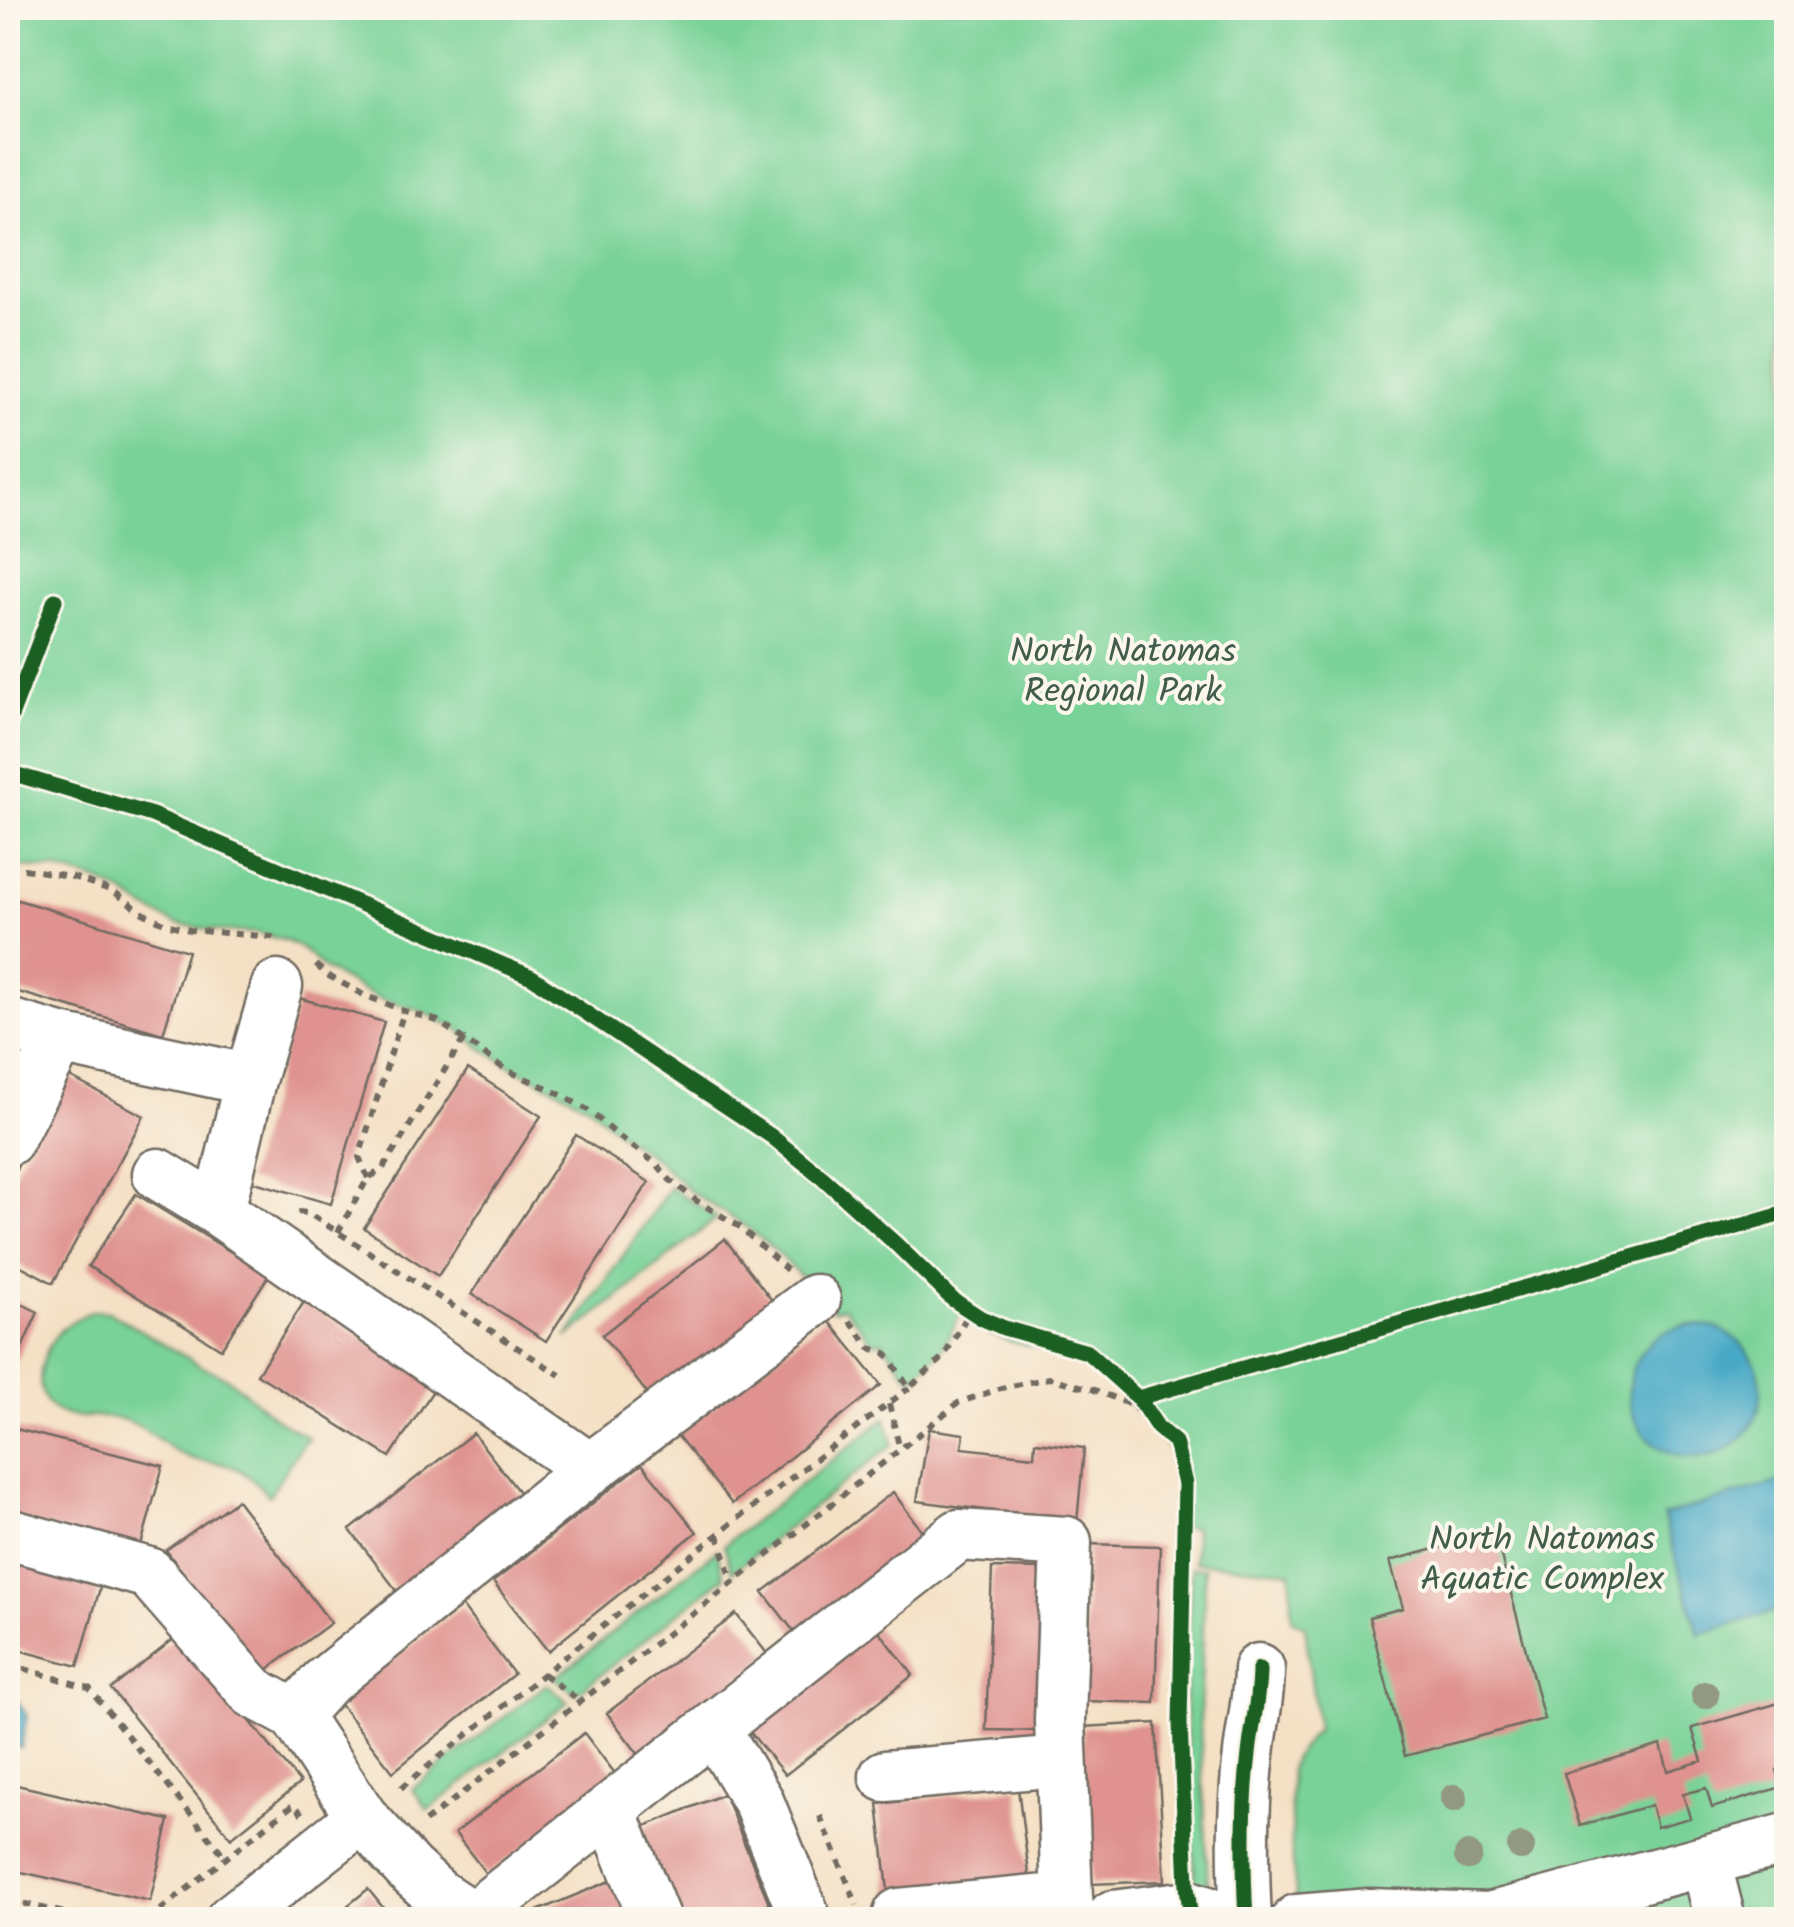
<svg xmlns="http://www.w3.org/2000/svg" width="1794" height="1927" font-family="Kalam,sans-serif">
<rect width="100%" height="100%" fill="#fbf7ec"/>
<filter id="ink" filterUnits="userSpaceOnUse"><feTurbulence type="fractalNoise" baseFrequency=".01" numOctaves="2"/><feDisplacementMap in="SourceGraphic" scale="20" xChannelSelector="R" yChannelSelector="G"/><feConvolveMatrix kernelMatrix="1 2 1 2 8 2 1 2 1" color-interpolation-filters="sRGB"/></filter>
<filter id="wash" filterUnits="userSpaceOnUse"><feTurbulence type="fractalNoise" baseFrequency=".0048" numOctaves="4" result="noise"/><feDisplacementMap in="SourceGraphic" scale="40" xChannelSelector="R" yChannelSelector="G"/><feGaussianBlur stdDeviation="2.25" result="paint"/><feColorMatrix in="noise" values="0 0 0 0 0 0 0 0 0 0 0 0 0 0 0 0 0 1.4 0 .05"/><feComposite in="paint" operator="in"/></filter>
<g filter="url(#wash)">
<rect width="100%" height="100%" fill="#f4e0c4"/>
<!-- green -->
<path fill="#79d298" stroke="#527e62" stroke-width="2.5" d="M8,8h1778v1911h-487l-7,-59 -2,-90 4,-13 23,-28 -12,-103 -13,-7 -1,-48 -97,-9 1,-34 -17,-2 1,-37 -9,-40 -57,-65 -37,-27 -64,-15 -21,-8 -18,-9 -13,-11 -17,34 -28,29h-6l-26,-35h-11l-28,-35 -11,3 -54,-56 -31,-26 -58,-37 -33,-31 -37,-26 -32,-29 -79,-40 -29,-18 -23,-19 -38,-18 -42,-12 -51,-28 -24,-21 -15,-8 -29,-8 -38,-2 -44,-7 -33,-17 -20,-14 -28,-13 -40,-11 -47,-3z
M670,1187l47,31 -150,120z
M93,1311l16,1 94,55 25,11 47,40 34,20 -7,6 -33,52c-14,-15 -28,-30 -51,-33 -14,-2 -23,-2 -37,-9 -21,-11 -36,-29 -60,-35 -19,-5 -44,2 -62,-7 -31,-15 -18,-61 1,-81 9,-9 22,-15 33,-20z
M886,1418l7,26 -161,128 -8,-27z
M717,1550l7,27 -148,117 -21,-16z
M1191,1568h14l-5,155 8,161 -13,3 -10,-190z
M547,1684l21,18 -140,108 -16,-21z"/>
<!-- water -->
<path fill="#46a9c6" stroke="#386a78" stroke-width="2.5" d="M1629 1391a66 66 0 1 1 132 0a66 66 0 1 1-132 0Z
M1784,1480l2,9v119l-87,26 -36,-118z
M8,1695l7,2 12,19 -6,32 -13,-4z"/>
<g id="blocks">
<!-- building -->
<path fill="#df928f" d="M8,897l180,54 -25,83 -155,-45z
M299,998l85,24 -53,182 -84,-24z
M468,1069l73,47 -103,160 -74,-48z
M66,1075l78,41 -91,167 -45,-24v-75z
M576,1135l73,47 -103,159 -74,-47z
M136,1194l133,81 -48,74 -133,-83z
M725,1239l52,68 -121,98 -54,-70z
M8,1297l30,15 -30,67z
M304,1302l134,81 -48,74 -133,-83z
M826,1317l55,68 -149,119 -55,-69z
M12,1428l151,38 -24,86 -131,-36v-72z
M929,1429l35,5 -2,14 72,8 1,-14 49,6 -7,74 -160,-21z
M473,1433l53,68 -122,99 -54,-70z
M642,1464l55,68 -149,119 -55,-69z
M893,1492l32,43 -129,99 -33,-42z
M237,1500l94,123 -71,52 -94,-125z
M1495,1533l49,186 -139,37 -36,-139 34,-9 -13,-47z
M1087,1544l73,2 -5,157 -73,-2z
M8,1556l94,25 -24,85 -70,-19z
M992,1568l53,1 -5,162 -54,-1z
M462,1606l52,68 -121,98 -55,-70z
M736,1614l33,42 -130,99 -32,-42z
M876,1627l37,48 -128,100 -39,-48z
M180,1634l120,149 -69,55 -120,-149z
M1786,1701v67l-9,2 5,17 -70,21 -6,-20 -23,6 7,24 -33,9 -6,-22 -71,21 -16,-53 97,-28 7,26 34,-10 -10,-33z
M1156,1723l9,158 -74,3 -9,-157z
M584,1733l33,43 -130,99 -32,-42z
M8,1783l161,37 -19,81 -142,-32z
M1018,1788l12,94 -141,17 -11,-95z
M724,1794l52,126h-98l-37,-92z
M615,1879l16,41h-97l-2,-7z
M368,1889l25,31h-63z"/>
</g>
</g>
<g filter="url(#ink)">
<use href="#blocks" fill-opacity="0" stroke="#716a61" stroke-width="2.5"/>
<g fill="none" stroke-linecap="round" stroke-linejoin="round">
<defs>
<path id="minor" d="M8,1024l52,15
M250,1080l-31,131 371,258 -266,214 -29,32
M8,1140l52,-101 190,41 27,-94
M158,1174l61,37
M590,1469l225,-169
M8,1534l141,39 104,119 42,23 67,102 -131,103
M714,1728l44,73 48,119
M885,1776l176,-15
M610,1809l45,111
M362,1817l47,52 29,26 38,25
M1705,1861l15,59
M899,1914l168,-16
M473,1917l486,-382 107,7 -6,179 7,177 3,22
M1111,1920l2,-4 76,-10 44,14
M1246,1920c-3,-56 -4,-110 3,-166 3,-29 10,-56 10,-85
M1297,1920l73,-6 119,4 297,-79"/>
</defs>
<!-- minor casing -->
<use href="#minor" stroke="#716a61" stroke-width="55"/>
<!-- path -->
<path stroke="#716a61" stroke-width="6" stroke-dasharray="8 8" stroke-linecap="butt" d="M8,873l16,-4 46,7 43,15 30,22 23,11 24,6 82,7 8,5
M316,965l11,10 37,20 40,16 34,10 68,49 46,20 36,20 34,29 35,25 13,16 27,21 43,26 47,43
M368,1178l-9,-21 45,-146
M298,1212l10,1 252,162
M338,1232l30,-54 14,-8 82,-131
M850,1321l20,27 16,5 23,35 34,-30 27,-47
M889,1404l11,46
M718,1535l15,48
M8,1664l81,24 137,170
M543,1674l37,27
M401,1788l331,-265 177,-135
M820,1816l37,89
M425,1822l308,-239 225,-180 43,-15 48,-10 43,11 39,16 27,23
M8,1900l87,20
M148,1920l146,-116 8,10"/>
<!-- minor -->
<use href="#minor" stroke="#fff" stroke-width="50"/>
<defs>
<path id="cycleway" d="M8,724l47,-124
M8,772l144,43 380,162 239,159 52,42 75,68 54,53 29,19 23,10 83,24 51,46 20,30 17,14 10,42 -5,239 7,163 4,34
M1138,1398l648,-185
M1246,1920c-3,-56 -4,-110 3,-166 3,-29 10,-56 10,-85"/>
</defs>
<!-- cycleway casing -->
<use href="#cycleway" stroke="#fbf7ec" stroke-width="21"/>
<!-- cycleway -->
<use href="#cycleway" stroke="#1b5e20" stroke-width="15"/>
</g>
<!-- trees -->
<g fill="#929882">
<circle cx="1705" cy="1695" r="14"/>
<circle cx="1454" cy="1798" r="14"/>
<circle cx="1521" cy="1847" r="14"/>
<circle cx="1468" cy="1856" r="14"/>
</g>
</g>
<g text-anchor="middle" stroke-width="8" stroke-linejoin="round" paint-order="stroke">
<!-- park labels -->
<g font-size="35" fill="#425d4c" stroke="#fbf7ec">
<text x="1123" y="662">North Natomas<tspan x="1123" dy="40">Regional Park</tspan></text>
<text x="1542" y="1550">North Natomas<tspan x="1542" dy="40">Aquatic Complex</tspan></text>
</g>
</g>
<!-- margin -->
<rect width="1794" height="1927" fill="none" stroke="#fbf7ec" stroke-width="40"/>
</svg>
